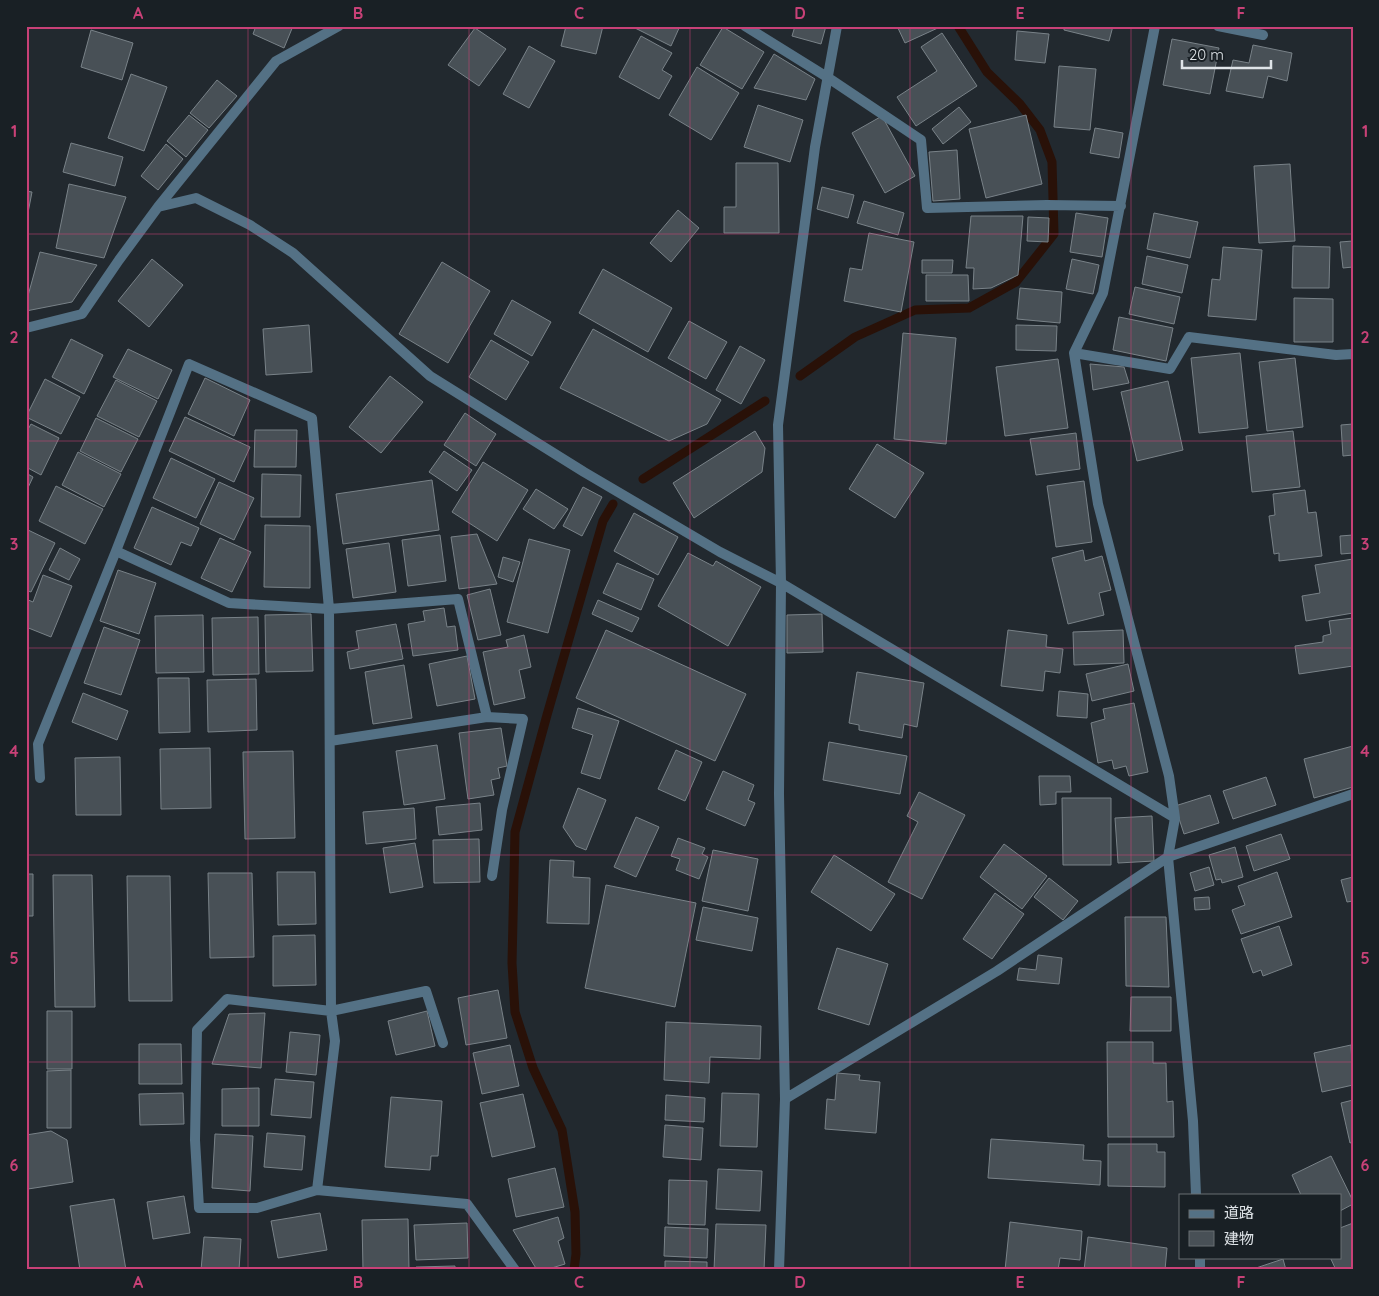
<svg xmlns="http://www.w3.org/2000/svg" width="1379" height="1296" font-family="Quicksand,'Noto Sans JP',sans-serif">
<rect width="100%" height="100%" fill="#22292f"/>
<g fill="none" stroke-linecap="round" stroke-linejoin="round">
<!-- stream -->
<path stroke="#291108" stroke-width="9" d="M800,376l55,-39 60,-27 54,-2 47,-26 38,-48 -2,-72 -12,-32 -20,-26 -33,-32 -29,-46
M643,479l122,-78
M574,1270l2,-16 -1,-42 -13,-82 -29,-62 -18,-56 -3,-49 3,-131 32,-117 56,-194 10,-17"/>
</g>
<!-- building -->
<path fill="#485056" stroke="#798288" d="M256,26h37l-9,22 -31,-14z
M566,26h37l-7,28 -35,-8z
M631,26h49l-9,20z
M795,26h31l-5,18 -29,-8z
M897,26h42l1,1 -35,16z
M1064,26h49l-4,15 -45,-11z
M723,27l41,25 -22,37 -42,-24z
M475,28l31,21 -27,37 -31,-21z
M91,30l42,13 -11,37 -41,-13z
M1017,31l32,3 -4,29 -30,-3z
M942,33l35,53 -61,40 -19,-29 40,-26 -16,-24z
M641,36l31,17 -10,17 10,6 -13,23 -40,-22z
M1172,39l47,9 -9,46 -47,-9z
M1253,45l39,8 -5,28 -19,-5 -5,22 -37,-7 7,-31 16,3z
M529,46l26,15 -26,47 -26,-14z
M774,54l41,25 -9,21 -52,-12z
M1059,66l37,3 -6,61 -36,-3z
M697,67l42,26 -28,47 -42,-25z
M131,74l36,13 -23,64 -36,-13z
M217,80l20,16 -28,32 -19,-15z
M758,105l45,15 -13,42 -46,-15z
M959,107l12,15 -28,22 -11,-15z
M189,115l19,15 -22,27 -19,-16z
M1026,115l16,69 -56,14 -17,-69z
M882,116l33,60 -30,17 -33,-60z
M1095,128l28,5 -4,25 -29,-5z
M71,143l52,14 -8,29 -52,-14z
M166,144l17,15 -25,31 -17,-14z
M957,150l3,49 -27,2 -4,-49z
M736,163h42l1,70h-55v-26h12z
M1290,164l5,77 -36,2 -5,-77z
M69,184l57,13 -22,61 -48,-10z
M822,187l32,8 -6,23 -31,-9z
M26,191l6,1 -5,26 -1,-1z
M864,201l40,12 -6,22 -41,-12z
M678,210l21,18 -28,34 -21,-19z
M1076,213l32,5 -6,39 -32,-5z
M1154,213l44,9 -8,36 -43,-9z
M971,216h52l-5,59 -27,13 -18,1 1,-21h-8z
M1028,217l21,1 -1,24 -21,-1z
M869,233l45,9 -13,70 -57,-11 6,-33 12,2z
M1353,241v26l-10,1 -3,-26z
M1293,246l37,1 -1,41h-37z
M1223,247l39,3 -6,70 -48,-4 4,-37 8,1z
M40,252l57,13 -25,37 -46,9v-8z
M1147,256l41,9 -6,28 -40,-9z
M152,259l31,26 -34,42 -31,-26z
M1072,259l27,6 -6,29 -27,-5z
M922,260h31l-1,13h-30z
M442,262l48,29 -42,72 -49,-29z
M603,269l69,39 -24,44 -69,-39z
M926,275h42l1,26h-43z
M1135,287l45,10 -6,27 -45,-10z
M1020,288l42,4 -2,31 -43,-4z
M1294,298l39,1v43h-39z
M512,300l39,22 -19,34 -38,-22z
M1119,317l54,11 -7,33 -53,-11z
M689,321l38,21 -21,37 -38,-21z
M309,325l3,47 -46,3 -3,-46z
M1016,325l41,1 -1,25 -40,-1z
M593,329l128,71 -14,24 -38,17 -109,-53z
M903,333l53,5 -10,106 -52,-5z
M71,339l32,16 -19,39 -32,-17z
M491,340l38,22 -23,38 -37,-23z
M740,346l25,14 -24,44 -25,-14z
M128,349l44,21 -14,29 -45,-22z
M1240,353l8,75 -49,5 -8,-75z
M1295,358l8,69 -36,4 -8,-69z
M1058,359l10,69 -63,8 -9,-69z
M1090,364l34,3 5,16 -36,7z
M390,376l33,26 -42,51 -32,-26z
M205,378l45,22 -16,36 -46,-22z
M45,379l35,18 -19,37 -35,-17z
M116,380l41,21 -18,36 -42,-21z
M1168,381l15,69 -46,11 -16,-69z
M465,413l31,21 -20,32 -32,-21z
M185,417l65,30 -16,35 -65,-31z
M96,418l42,21 -17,33 -41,-21z
M31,424l28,14 -18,37 -15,-8v-34z
M1353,424v31l-10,1 -2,-31z
M255,430h42l-1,37h-42z
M755,431l10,17 -3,24 -68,46 -21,-35z
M1293,431l7,56 -48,5 -6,-56z
M1076,433l4,36 -44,6 -6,-36z
M877,444l47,29 -29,45 -46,-29z
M444,451l28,19 -15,21 -28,-19z
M78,452l43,22 -17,33 -42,-22z
M171,458l44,21 -19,39 -43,-20z
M483,462l45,28 -31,51 -45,-29z
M26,473l7,4 -7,15z
M262,474l39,1 -1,42h-39z
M432,480l7,50 -96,14 -7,-50z
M1084,481l8,61 -36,5 -9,-61z
M219,482l35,16 -20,42 -34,-16z
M56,486l47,23 -18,35 -46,-23z
M583,487l19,10 -20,39 -19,-10z
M536,489l32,20 -14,20 -31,-20z
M1305,490l3,23 8,-1 6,44 -43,5v-8l-5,1 -5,-38 6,-1 -2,-21z
M152,507l47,21 -8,18 -10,-4 -10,23 -37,-17z
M634,513l44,24 -20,38 -44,-24z
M265,525l45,1v62l-46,-1z
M26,529l29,14 -24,49 -5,-2z
M477,534l20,50 -38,5 -8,-52z
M440,535l6,46 -38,5 -6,-46z
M1353,535v18l-12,1 -1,-18z
M220,538l31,14 -19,40 -31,-14z
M529,539l41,11 -22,83 -41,-11z
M389,543l7,49 -43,6 -7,-49z
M60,548l20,11 -11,21 -20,-10z
M1083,550l2,11 17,-5 9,34 -12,3 5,22 -36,9 -16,-66z
M688,553l25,13 3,-5 45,26 -33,59 -70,-40z
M503,557l17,5 -7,20 -15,-5z
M1353,559v54l-47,8 -4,-25 18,-3 -5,-28z
M617,563l37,16 -13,31 -38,-17z
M118,570l38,13 -17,51 -39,-13z
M43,575l29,11 -21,51 -25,-10v-28l7,3z
M490,589l11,46 -23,5 -11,-45z
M598,600l41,18 -7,14 -40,-18z
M444,608l3,19 8,-1 3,24 -45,6 -5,-32 17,-3 -2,-10z
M311,614l2,57 -47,1 -1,-57z
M822,614l1,38 -36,1v-38z
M203,615l1,57 -48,1 -1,-57z
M258,617l1,57 -46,1 -1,-57z
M1353,618v48l-54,8 -4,-28 28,-4v-6l8,-2 -2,-13z
M396,624l7,35 -53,10 -3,-17 12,-3 -3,-18z
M104,627l36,13 -19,55 -37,-12z
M606,630l140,64 -31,67 -139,-63z
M1008,630l39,5 -1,12 17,2 -3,24 -15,-2 -2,20 -42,-5z
M1123,630l1,33 -50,2 -1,-33z
M524,635l7,32 -12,3 6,28 -31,7 -11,-53 25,-5 -2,-7z
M467,656l8,43 -38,7 -8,-42z
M1128,664l6,27 -42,10 -6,-27z
M404,665l8,53 -39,6 -8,-52z
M857,672l67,11 -7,44 -13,-3 -2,14 -43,-8v-5l-10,-2z
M158,678h31l1,54 -31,1z
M256,679l1,51 -49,2 -1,-52z
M1059,691l29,3 -1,24 -30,-2z
M83,693l45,18 -11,29 -45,-18z
M1134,703l14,69 -19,4 -3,-10 -12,3 -2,-9 -14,3 -7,-40 14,-4 -2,-10z
M578,708l41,13 -19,58 -19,-6 12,-38 -21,-7z
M501,728l6,38 -9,2 2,10 -9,2 3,15 -26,4 -9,-66z
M829,742l78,14 -7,38 -77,-14z
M437,745l8,54 -41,6 -8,-54z
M1353,746v41l-39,11 -10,-39z
M210,748l1,60 -50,1 -1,-60z
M676,750l26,12 -17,39 -27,-12z
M293,751l2,87 -50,1 -2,-87z
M120,757l1,58h-45l-1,-57z
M723,771l31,14 -6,15 7,3 -10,23 -39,-17z
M1039,776h31l1,16h-15v12l-16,1z
M1266,777l10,28 -43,14 -10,-28z
M578,788l28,12 -20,50 -10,-4 -13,-19z
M919,792l46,23 -43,84 -34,-17 30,-60 -11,-6z
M1210,795l9,28 -35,11 -9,-28z
M1062,798h49v67h-48z
M480,803l2,27 -43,5 -3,-28z
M414,808l2,31 -50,5 -3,-32z
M1152,816l2,45 -36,2 -3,-45z
M636,817l23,10 -23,50 -22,-10z
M1281,834l9,25 -36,12 -8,-25z
M678,838l27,10 -3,6 6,3 -9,22 -23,-9 4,-11 -9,-3z
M479,839l1,43 -46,1 -1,-43z
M415,843l8,44 -33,6 -7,-45z
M1004,844l43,32 -25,33 -42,-32z
M1235,847l8,30 -21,6 -1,-4 -5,1 -7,-25z
M713,850l45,9 -10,52 -46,-10z
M834,855l61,39 -24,37 -60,-39z
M550,860l24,1 -1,16 17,1 -1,46 -42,-1z
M1209,867l5,18 -19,6 -5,-18z
M277,872h38l1,52 -38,1z
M1277,872l15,45 -51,17 -9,-24 13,-5 -7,-19z
M208,873h44l2,84 -44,1z
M26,874h7v42h-7z
M53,875h39l3,132h-40z
M127,876h43l2,125h-43z
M1353,877v24l-6,1 -6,-22z
M1049,878l29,23 -15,19 -29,-23z
M606,885l90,18 -21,104 -90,-19z
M995,893l29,21 -32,45 -29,-20z
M1209,897l1,12 -15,1 -1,-12z
M703,907l55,11 -6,33 -56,-11z
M1125,917h41l3,70 -43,-1z
M1279,926l13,39 -29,11 -2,-6 -8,3 -12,-34z
M315,935l1,50 -43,1v-50z
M837,948l51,16 -19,61 -51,-16z
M1038,955l24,3 -3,26 -42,-4 2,-12 17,2z
M498,990l9,48 -41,7 -8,-47z
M1131,997h40v34h-41z
M47,1011h25v58h-25z
M427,1011l8,35 -39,9 -8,-34z
M265,1013l-4,55 -49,-4 17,-50z
M666,1022l95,4 -1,33 -50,-2 -1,26 -45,-3z
M290,1032l30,3 -4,40 -30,-3z
M1107,1042h46v21h13l1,39 6,-1 1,36h-66z
M139,1044h42l1,40h-43z
M510,1045l9,41 -37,8 -9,-41z
M1351,1045l2,40 -31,7 -8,-39z
M71,1070v58h-24v-57z
M837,1073l23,2 -1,5 21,2 -4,51 -51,-4 2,-30 8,1z
M275,1079l39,3 -3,36 -40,-3z
M259,1088v38h-37v-37z
M183,1093l1,31 -44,1 -1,-31z
M722,1093l37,1 -2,53 -37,-1z
M523,1094l12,53 -43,10 -12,-54z
M666,1095l39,3 -1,24 -39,-2z
M391,1097l51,4 -4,55h-7l-1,14 -45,-3z
M1353,1100v42l-3,1 -9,-40z
M665,1125l38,3 -2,32 -38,-3z
M51,1131l16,9 6,42 -45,7 -2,-12v-42z
M267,1133l38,3 -3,34 -38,-3z
M215,1134l38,2 -3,55 -38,-3z
M991,1139l93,6 -1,15 18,1 -1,24 -112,-7z
M1108,1144h49v8h8v35l-57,-1z
M1331,1156l22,45v3l-13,7v-16h-39l-9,-20z
M555,1168l9,39 -48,10 -8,-38z
M718,1169l44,2 -2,40 -44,-2z
M669,1180l38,1 -2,44 -37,-1z
M184,1196l6,37 -37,6 -6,-37z
M114,1199l12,71h-46l-10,-64z
M320,1213l7,37 -49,8 -7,-37z
M558,1217l6,21 -6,3 7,23 -20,6h-8l-24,-40z
M408,1219l1,51h-46l-1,-50z
M1010,1222l72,9 -2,29 -20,-2 -2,12h-53z
M467,1223l1,35 -52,2 -2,-35z
M1353,1223v47h-17l-6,-13h10v-29z
M716,1224l50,1 -2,45h-50z
M665,1227l43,2 -1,29 -43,-2z
M204,1237l37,2 -2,31h-38z
M1088,1237l79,11 -2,22h-81z
M1283,1259l3,11h-30v-2z
M665,1261l42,1v8h-42z
M455,1266v4h-39v-3z"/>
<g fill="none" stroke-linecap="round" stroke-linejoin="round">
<!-- street -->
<path stroke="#547185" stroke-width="10" d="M745,26l82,51 94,63 6,68 120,-3 74,1
M1155,26l-52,267 -29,60 24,151 71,272 6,42 -7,39 25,264 3,74
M1218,26l45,9
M158,207l118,-146 63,-35
M26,328l56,-14 37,-54 39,-53 38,-9 54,27 43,28 137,123 154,96 136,80 61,31 394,235
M1074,353l96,16 19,-32 147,18 17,-1
M487,717l-29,-118 -129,10 -100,-6 -113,-52 73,-187 123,54 17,191 2,402 4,30 -18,149 150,14 48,66
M330,741l157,-24 36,2 -21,91 -10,66
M40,778l-2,-34 78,-193
M785,1099l212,-128 171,-114 185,-63
M317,1190l-60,18h-58l-4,-68 2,-110 30,-31 104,12 95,-20 17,52
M1200,1257v13
M779,1270l6,-171 -6,-305 2,-211 -3,-158 37,-278 22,-121"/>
</g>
<!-- grid -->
<path fill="none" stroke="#c84177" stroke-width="1" stroke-opacity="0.55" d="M248,26v1244M469,26v1244M690,26v1244M910,26v1244M1131,26v1244M26,234h1327M26,441h1327M26,648h1327M26,855h1327M26,1062h1327"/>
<!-- border -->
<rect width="1379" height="1296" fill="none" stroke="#192025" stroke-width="55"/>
<!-- legend -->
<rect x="1179" y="1194" width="162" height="65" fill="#192025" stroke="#686e73"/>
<rect x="1189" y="1210" width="25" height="8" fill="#547185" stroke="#686e73"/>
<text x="1224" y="1218" font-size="15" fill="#dfe4e8">道路</text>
<rect x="1189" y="1231" width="25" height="15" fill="#485056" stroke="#686e73"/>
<text x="1224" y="1244" font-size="15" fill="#dfe4e8">建物</text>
<!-- scale -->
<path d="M1182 60v8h89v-8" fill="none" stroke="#dfe4e8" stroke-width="2.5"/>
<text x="1189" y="60" font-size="15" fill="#dfe4e8" stroke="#192025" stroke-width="4" paint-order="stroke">20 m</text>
<rect x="28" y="28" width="1324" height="1240" fill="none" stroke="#c84177" stroke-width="2"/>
<g font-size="16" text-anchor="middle" font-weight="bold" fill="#c84177">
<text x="138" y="19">A</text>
<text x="358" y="19">B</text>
<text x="579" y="19">C</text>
<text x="800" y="19">D</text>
<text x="1020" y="19">E</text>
<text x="1241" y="19">F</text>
<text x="14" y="137">1</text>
<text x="1365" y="137">1</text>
<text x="14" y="343">2</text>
<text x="1365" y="343">2</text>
<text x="14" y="550">3</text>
<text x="1365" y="550">3</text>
<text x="14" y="757">4</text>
<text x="1365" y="757">4</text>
<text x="14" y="964">5</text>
<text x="1365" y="964">5</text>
<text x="14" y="1171">6</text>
<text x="1365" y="1171">6</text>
<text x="138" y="1288">A</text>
<text x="358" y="1288">B</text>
<text x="579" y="1288">C</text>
<text x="800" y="1288">D</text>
<text x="1020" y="1288">E</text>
<text x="1241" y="1288">F</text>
</g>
</svg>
